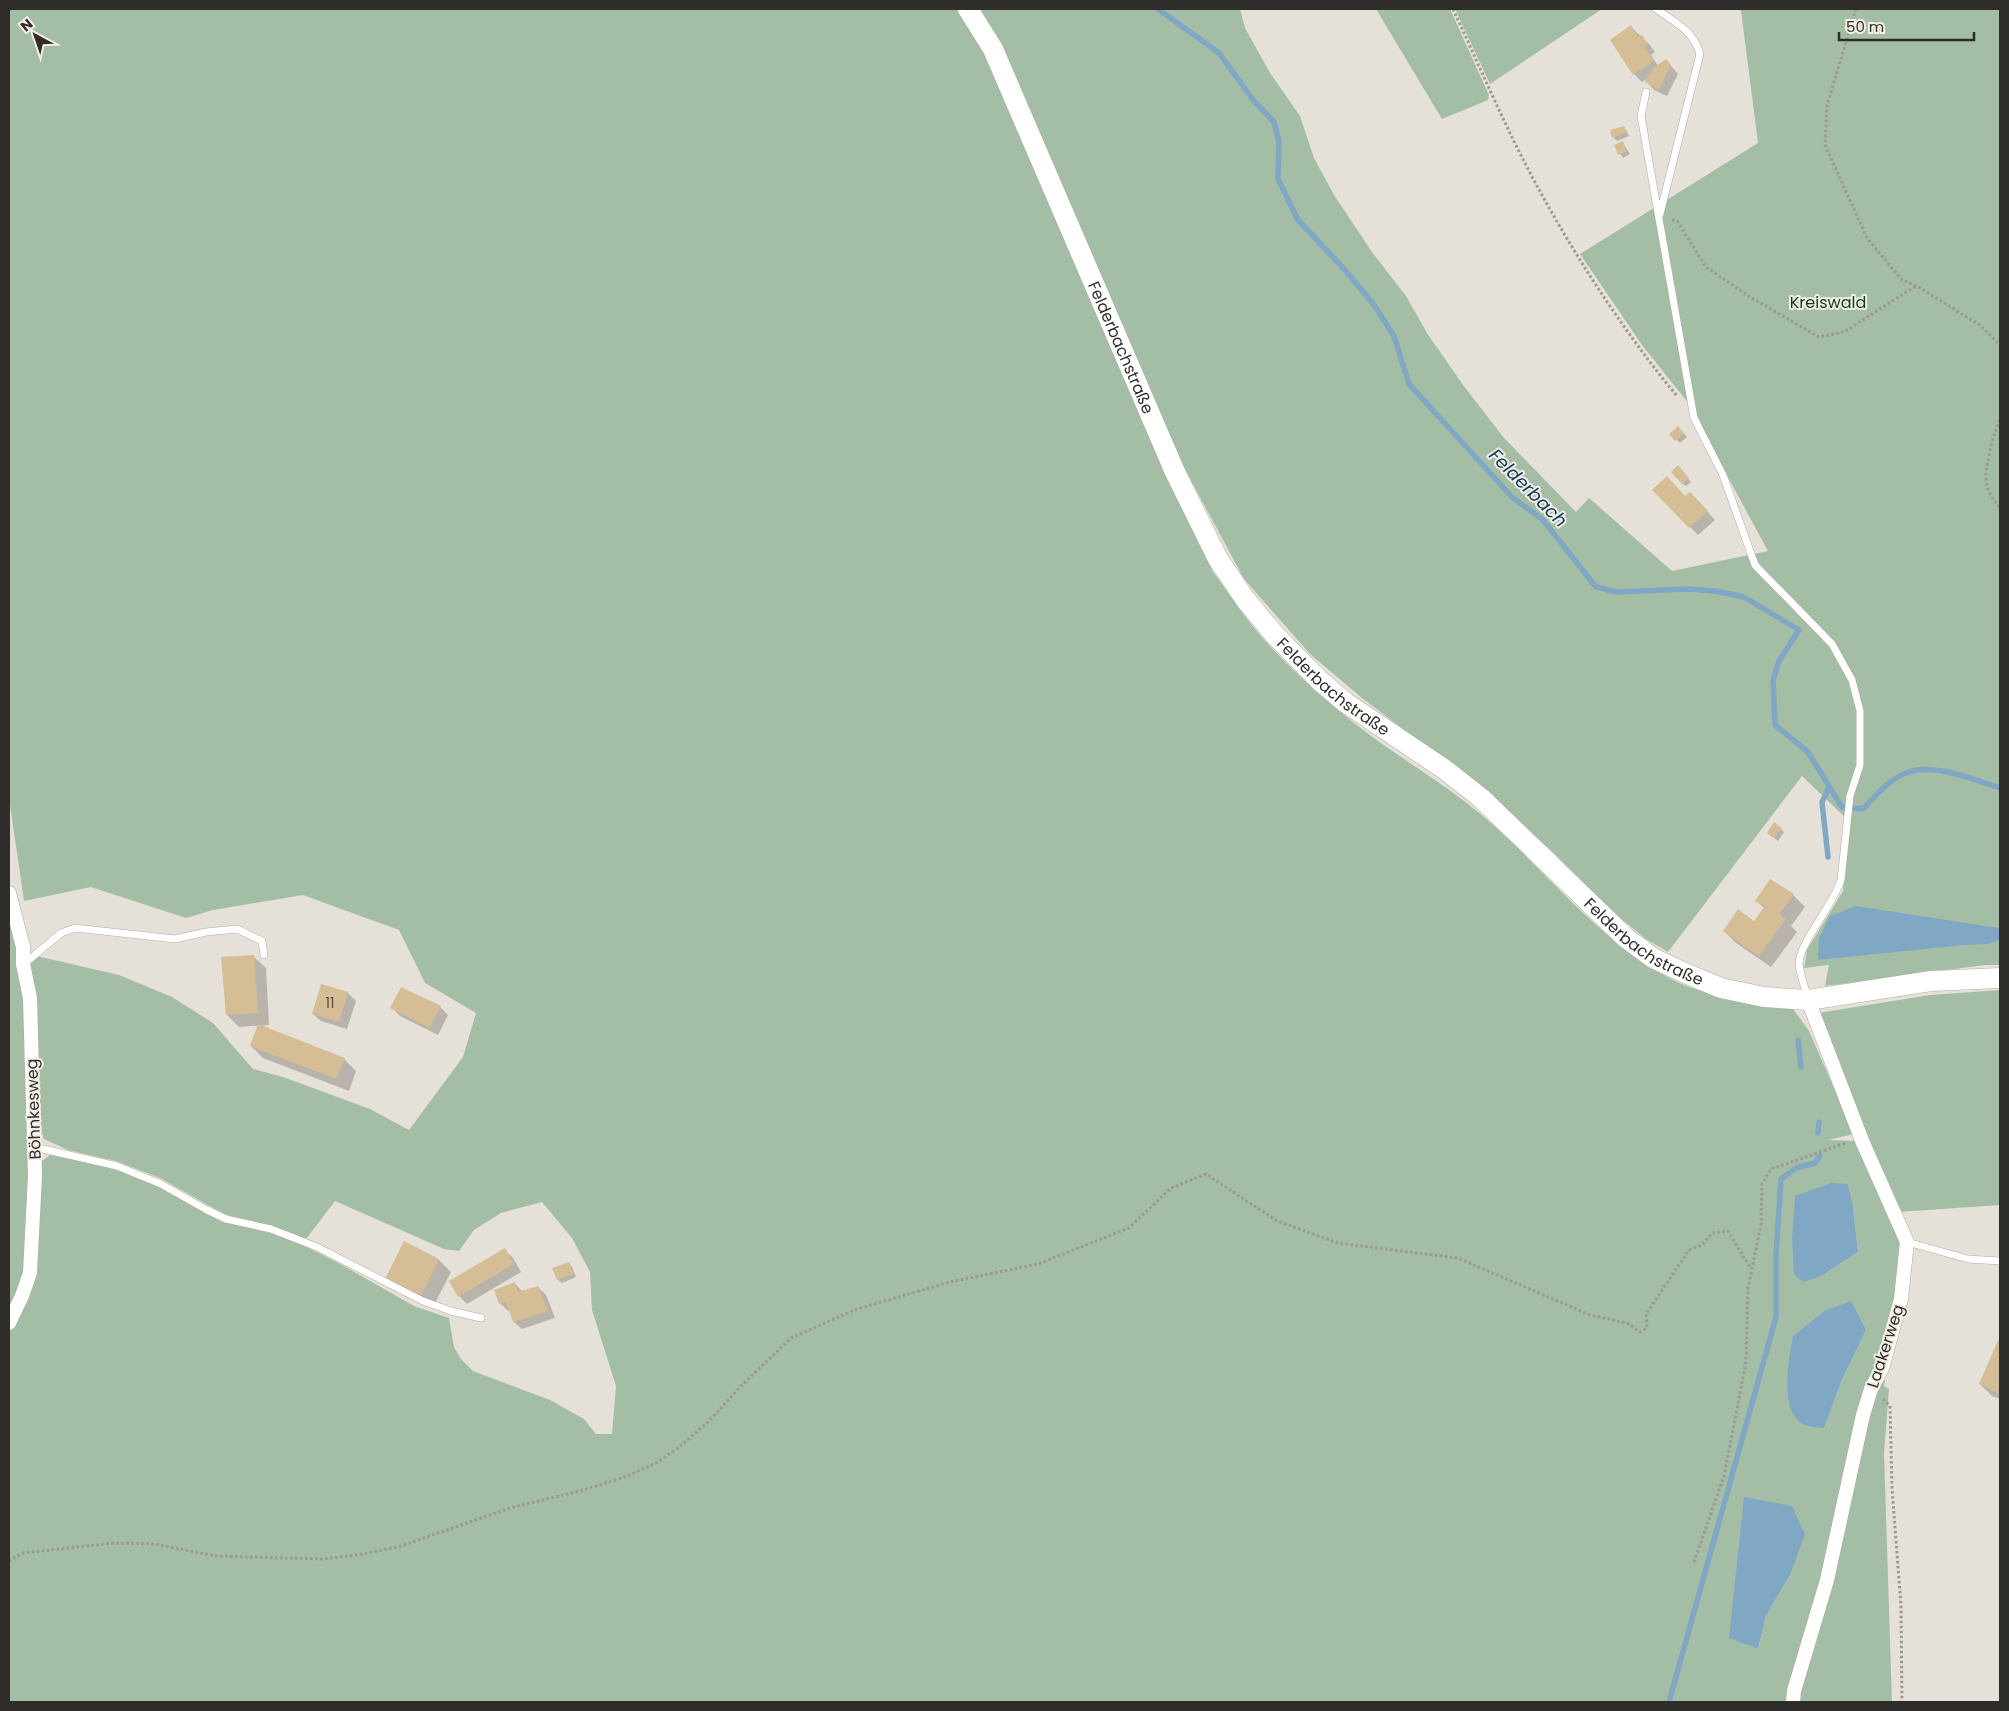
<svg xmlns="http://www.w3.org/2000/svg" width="2009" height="1711" font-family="Poppins,sans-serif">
<rect width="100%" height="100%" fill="#e6e1d8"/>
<!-- green -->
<path fill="#a4bea5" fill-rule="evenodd" d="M9,9h949l27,47 228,516c18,24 35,51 55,72 28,30 59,57 90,82 41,32 86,57 126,91 62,53 112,121 185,161 35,19 85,24 124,31l16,22 45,103 -26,6 32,1 42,101 -18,144 5,3 -5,64 8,249h-1883v-372l16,-33 13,-121 4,-15 8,-6 46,9 30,9 29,12 64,35 55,14 27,10 41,21 72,41 35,12 5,29 7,12 12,12 77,29 34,19 12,15h16l4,-48 -24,-76 -2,-38 -18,-34 -30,-36 -41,11 -27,17 -15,21 -15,-2 -109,-48 -29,38 -82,-25 -64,-36 -44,-17 -48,-11 -24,-11 -4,-13 -12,-172 91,21 53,22 41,26 40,46 30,8 87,32 39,21 54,-73 13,-44 -51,-30 -26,-53 -96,-35 -90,15 -27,8 -95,-31 -67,14 -15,-103zM1848,1184l5,22 5,46 -35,23 -19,6 -10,-6zM1824,1311l42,19 -24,50 -18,48 -31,-92zM1790,1575l-24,41 -8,33 -29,-12z
M980,9h260l5,19 25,45 30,43 14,42 20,37 38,57 34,44 21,37 36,52 41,53 72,74 13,-14 83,73 96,-20 -58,-107 -13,-30 -55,-69 -62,-91 178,-111 -17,-132 -4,-2h263v956h-15l-160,21 4,-21 -25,3 3,-18 36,-59 7,-69 -48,-46 -134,176 -22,-13 -38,-31 -53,-54 -79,-70 -114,-86 -52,-44 -66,-75 -58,-108 -75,-166 -92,-219z
M1376,9h74l39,86 -1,5 -46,19z
M1455,9h147l-112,75z
M9,890l18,107 6,179 -7,95 -17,44z
M2000,990v215l-102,7 -80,-199 112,-18z"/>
<!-- water -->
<path fill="#80a7c3" d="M1856,906l142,22 2,2v10l-12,4 -25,1 -145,15 1,-22 11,-22z
M1831,1183l17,1 5,22 5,46 -35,23 -19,7 -10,-7 -2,-37 3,-42z
M1851,1301l15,29 -24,50 -18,48c-7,-1 -18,-1 -23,-5 -22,-16 -12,-64 -8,-87l31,-25z
M1744,1497l48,9 13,28 -15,41 -24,41 -8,33 -29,-11z"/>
<!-- shadow -->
<path fill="#0003" d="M1631,27l18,17 6,8 -4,3 7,11 8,-6 12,14 -11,22 -13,-6 -7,-8 3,-5 -8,5 -8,-8z
M1624,127l5,9 -12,5 -4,-4z
M1623,143l7,11 -7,4 -7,-12z
M1678,427l9,10 -7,6 -9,-9z
M1678,467l13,15 -5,4 -4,-3z
M1654,490l31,7 5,-4 25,27 -17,15z
M1781,829l3,3 -6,9 -6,-5z
M1793,895l12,12 -14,19 6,6 -26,35 -35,-24 -12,-12 31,-8 9,-15 -7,-7z
M253,956l13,12 3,57 -30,2 -12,-12z
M322,986l26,7 8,8 -9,28 -26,-8 -8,-7z
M440,1007l8,8 -10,20 -38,-19 -8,-8z
M251,1046l93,13 12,12 -7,20 -86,-33z
M404,1243l35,17 12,12 -18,35 -34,-16z
M505,1250l8,8 8,14 -54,32 -8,-8z
M569,1263l3,4 4,10 -14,6 -4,-3z
M514,1283l8,8 16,-4 8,8 9,23 -33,11 -8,-7 -4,-12 -2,1 -8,-8z
M2000,1339v60l-8,-3 -12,-12z"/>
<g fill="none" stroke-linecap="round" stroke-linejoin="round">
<!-- stream -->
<path stroke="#80a7c3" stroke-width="5.5" d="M1158,9l61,44 35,48 20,21 5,20 -1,37 20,41 48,51 28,34 20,31 15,48 103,113 31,23 53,67 20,5 72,-3 27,2 29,6 55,33 -20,31 -6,19 2,45 33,27 34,55 21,2c13,-14 27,-31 46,-37 25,-9 66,8 91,16
M1828,857l-6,-55 7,-14
M1798,1040l3,27
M1818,1133l1,-11
M1669,1702l107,-385v-62l5,-76 15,-11 19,-5 5,-7"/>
</g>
<!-- building -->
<path fill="#d5bd95" d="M1631,25l7,12 4,-2 6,9 -4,2 10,15 -21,14 -23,-35z
M1666,59l5,6 -12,25 -14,-8 8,-14z
M1624,126l3,6 -15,6 -2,-8z
M1623,141l4,10 -9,4 -4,-10z
M1678,426l6,7 -9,8 -6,-7z
M1678,465l11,13 -7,6 -11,-12z
M1667,476l18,20 5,-4 18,19 -19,17 -37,-38z
M1774,822l8,6 -9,10 -6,-5z
M1770,879l24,15 -15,20 7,5 -27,37 -36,-25 15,-22 16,12 10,-14 -9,-6z
M254,955l4,58 -32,2 -5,-58z
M321,984l27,8 -9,30 -27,-8z
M401,987l40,19 -11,22 -40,-20z
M258,1024l87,34 -9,21 -86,-33z
M404,1241l35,18 -18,37 -36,-17z
M505,1248l9,16 -56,33 -9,-16z
M569,1262l5,12 -17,6 -5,-12z
M515,1282l3,10 20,-6 10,25 -35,11 -7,-20 -7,2 -5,-14z
M2000,1336v58l-21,-10z"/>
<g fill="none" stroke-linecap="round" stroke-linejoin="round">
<defs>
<path id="lane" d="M1656,9c20,14 37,21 44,45l-40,160
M1646,92l-5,24 53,302 29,57 32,90 77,79 20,36 8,31v54l-10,31 -9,84c-7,24 -42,63 -42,84 1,11 6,24 9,34
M24,964l37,-31 14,-5 100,11 31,-7 31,-3 25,12 2,14
M34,1147l83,19 44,18 46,26 19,9 45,10 46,18 106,54 28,10 30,7
M1907,1242l61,17 32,2"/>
<path id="street" d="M9,893l14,54v17l7,34 5,178 -5,97 -8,23 -13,27
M1793,1702l1,-11 33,-111 36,-165 8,-26 11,-21 19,-69 6,-57 -44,-99 -55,-143"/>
<g id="secondary">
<path id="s1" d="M968,9l25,40 182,423 43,87 27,40 29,35 46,47 26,22 98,66 37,29 145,140 27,20 32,15 36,15 43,9 44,3 123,-19 69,-3"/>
</g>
</defs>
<!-- lane casing -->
<use href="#lane" stroke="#b0aaa2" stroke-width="8"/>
<!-- street casing -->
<use href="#street" stroke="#b0aaa2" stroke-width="15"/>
<!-- secondary casing -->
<use href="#secondary" stroke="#b0aaa2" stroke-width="21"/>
<!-- path -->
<path stroke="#9d9992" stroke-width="3" stroke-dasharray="2.5 2.5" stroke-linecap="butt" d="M1453,9c27,58 52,118 83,175 40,74 88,148 141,212
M1856,9l-29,96 -2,40 42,93 35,42 15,6 64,40 19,19
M1672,220l5,1 29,46 44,30 69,40 25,-5 72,-46
M2000,420c-6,11 -14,43 -14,56 0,12 6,24 14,31
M1883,1399l7,7 2,82 9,118 1,96
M9,1561l14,-8 91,-10 41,1 60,12 108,3 40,-5 38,-8 109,-38 70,-17 45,-14 31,-14 22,-15 31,-27 31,-34 51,-49 66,-29 93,-27 88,-18 91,-36 42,-40 35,-14 71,47 61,22 120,15 132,57 37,8 13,9 7,-4 -1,-14 43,-64 13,-5 10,-12 16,-2 23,38
M1694,1562l30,-86 22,-114 2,-74 13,-63 1,-41 9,-15 75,-26"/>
<!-- lane -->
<use href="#lane" stroke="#fff" stroke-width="7"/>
<!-- street -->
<use href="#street" stroke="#fff" stroke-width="14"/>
<!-- secondary -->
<use href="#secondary" stroke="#fff" stroke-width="20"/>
</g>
<g text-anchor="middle" stroke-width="4" stroke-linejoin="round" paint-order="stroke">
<!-- number labels -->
<g font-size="14" fill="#585145">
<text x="330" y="1008">11</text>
</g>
<!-- park labels -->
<g font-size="16" fill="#0b3f14" stroke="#f4eee6">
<text x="1828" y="308">Kreiswald</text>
</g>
<!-- street labels -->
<g font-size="16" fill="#2f2d2a" stroke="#f4eee6">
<text dy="6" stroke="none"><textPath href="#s1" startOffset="372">Felderbachstraße</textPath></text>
<text dy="6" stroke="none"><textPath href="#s1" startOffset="778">Felderbachstraße</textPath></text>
<text dy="6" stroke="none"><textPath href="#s1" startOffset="1182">Felderbachstraße</textPath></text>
<text transform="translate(33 1109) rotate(-92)" y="6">Böhnkesweg</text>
<text transform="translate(1885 1346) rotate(-72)" y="6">Laakerweg</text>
</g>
<!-- water labels -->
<g font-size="18" font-style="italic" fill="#0b3d5a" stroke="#f4eee6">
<text transform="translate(1528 488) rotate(45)" y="6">Felderbach</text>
</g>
</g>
<!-- border -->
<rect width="2009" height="1711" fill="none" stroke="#2f2d2a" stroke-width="20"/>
<!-- north arrow -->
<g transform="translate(35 35) rotate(320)" stroke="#f4eee6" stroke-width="4" paint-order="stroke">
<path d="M0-4L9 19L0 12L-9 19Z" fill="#2f2d2a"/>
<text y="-8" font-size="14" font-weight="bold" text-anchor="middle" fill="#2f2d2a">N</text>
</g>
<!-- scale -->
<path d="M1839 32v8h135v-8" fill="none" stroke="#2f2d2a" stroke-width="2.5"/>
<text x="1846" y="32" font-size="15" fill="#2f2d2a" stroke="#f4eee6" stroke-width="4" paint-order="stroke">50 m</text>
</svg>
